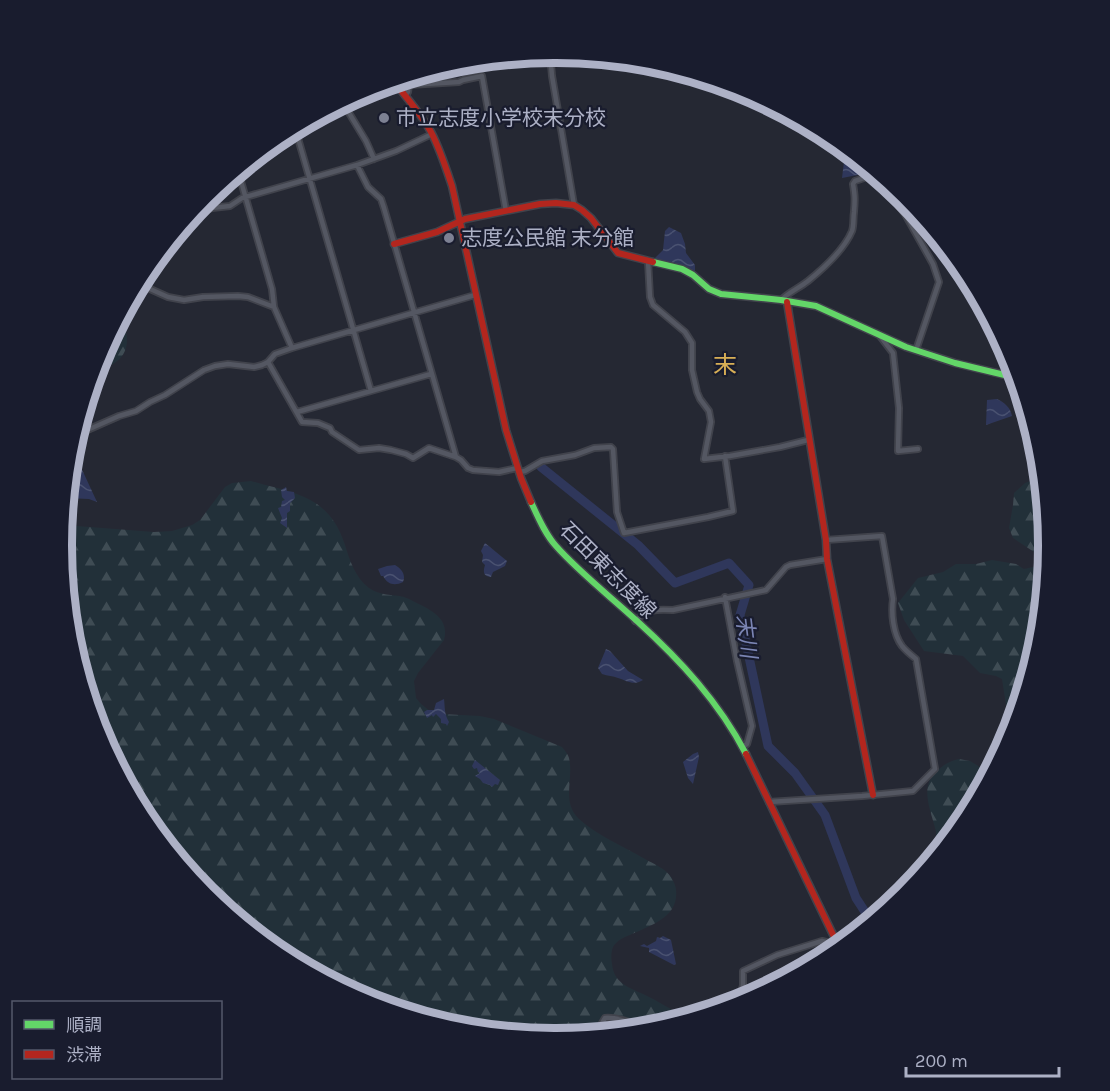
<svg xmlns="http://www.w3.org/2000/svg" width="1110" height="1091" font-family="Karla,'Noto Sans JP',sans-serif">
<defs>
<pattern id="forest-firs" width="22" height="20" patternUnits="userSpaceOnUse" patternTransform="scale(1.5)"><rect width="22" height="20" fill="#223039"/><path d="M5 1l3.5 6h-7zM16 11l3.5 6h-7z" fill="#3f4c54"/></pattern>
<pattern id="water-waves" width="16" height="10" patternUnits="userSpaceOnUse" patternTransform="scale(1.5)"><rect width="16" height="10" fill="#2f375b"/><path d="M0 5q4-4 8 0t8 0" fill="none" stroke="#4a5271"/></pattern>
</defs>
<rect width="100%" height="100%" fill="#252833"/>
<!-- forest -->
<path fill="url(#forest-firs)" d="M118,323l8,8c5,25 -10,34 -31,41l5,-15z
M1041,477l7,69 -10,96 -27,91 -3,-4v-11l-6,-39 -6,-3 -16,-3 -17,-17 -39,-5 -20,-31 -6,-17 20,-25 25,-6 13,-8h20l16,-4 24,4 8,5 9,-2 6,-3 -2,-10 -24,-16 -4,-10 4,-23 1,-12 11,-10z
M251,481c44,13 78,14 94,64 5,16 10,32 24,43 11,8 23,6 35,9 6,2 12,6 17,8 15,8 28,16 23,35l-26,33 -4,8 2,17 5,6 9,7 12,3 38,2 14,3 68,28c3,4 6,7 7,11 5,21 -8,44 10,61 17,16 46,28 66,40 9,5 21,10 26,18 2,3 5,9 5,13 3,27 -25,35 -44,44 -7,3 -15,6 -19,13 -2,5 -2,12 -1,17 2,19 16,23 31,30 15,7 29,16 44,24l-36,11 -96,9 -97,-9 -92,-28 -85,-46 -75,-61 -61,-75 -46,-85 -28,-93 -9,-96 2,-20 90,7 18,-1 20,-6 8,-5 25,-33 7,-4z
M959,759l11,2 20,12 -25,47 -26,31c-1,-3 -3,-6 -3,-9 -1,-5 1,-9 -1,-14 -5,-20 -16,-43 3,-58 7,-6 12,-9 21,-11z"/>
<!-- water -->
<path fill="url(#water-waves)" d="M844,148l29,24 -31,6 2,-16z
M669,227l12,6 4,11 1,9 9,12v6l-44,-9 12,-12 2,-19z
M997,399c8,4 13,8 15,17l-26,9 1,-25z
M72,448l25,54 -8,-3 -22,-1z
M286,487l1,4 7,1 1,6 -5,5v8l-3,2v15l-7,-5 2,-5 -4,-10 3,-1 1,-6 3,-1 -3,-3 -1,-7z
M485,543l22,18 -2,5 -12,6 -2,5c-8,-1 -8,-5 -6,-12l-3,-3 1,-7 -2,-4z
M395,565c7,4 11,10 8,17 -8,4 -15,3 -20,-6h-2l-3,-7 9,-3z
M606,649l4,2 18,20 15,9c-10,6 -15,1 -25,-2 -5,-2 -10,-2 -16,-4l-4,-6z
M444,699c1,8 0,15 5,23l-2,4 -1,-2 -5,-1v-4l-5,-5 -3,3 -1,-2 -5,3 -3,-6 3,-2h7l2,-7z
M698,752l1,5 -6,27 -5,-6 -5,-16 10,-8z
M475,760l25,20 -2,5 -3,-1 -3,3 -2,-2 -7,-2 -3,-4 -5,-3 5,-3 -2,-1 -1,-4 -3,1 -2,-3z
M663,936l8,4 5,24 -2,1 -25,-13v-4l-9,-2 4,-2 3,2 9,-5 1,-4 3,1z"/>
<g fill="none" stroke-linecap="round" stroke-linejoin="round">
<!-- river -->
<path stroke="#2f375b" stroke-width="9" d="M541,467l97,78 37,38 54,-20 20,22 -9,30 28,131 27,27 30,42 31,83 15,23"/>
<defs>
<path id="street" d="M550,53l2,23 22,129
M405,96l3,-4 1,-7 50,-3 4,-2 19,-4 24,135
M343,103l23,38 8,18
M295,128l76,263
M357,165l11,22 13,12 3,9 72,249
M238,171l34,118 2,18 18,41
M875,175l30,39 28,50 6,18 -23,68
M905,214l9,-4
M192,215l20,-7 18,-2 12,-8 115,-33 39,-14 36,-17
M648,261l2,36 3,8 32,27 7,11v27l5,22 3,7 9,12 2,11 -7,37 26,-3 50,-9 28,-7
M139,284l29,13 16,3 19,-3 35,-1 10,1 26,10
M781,300c8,-8 18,-12 27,-19 16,-13 36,-31 44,-50 2,-6 1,-13 2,-19 1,-12 1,-16 -1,-28l2,-3 21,-7
M880,336l13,17 6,55 -1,43 20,-2
M268,362l34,60 16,1 12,5 2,4 27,18 20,-2 12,2 15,4 7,4 16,-10 27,9 5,3 7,8 5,2 26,2 18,-4
M297,412l134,-38
M76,435l43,-19 17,-5 14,-9 15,-7 39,-25 11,-4 13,-2 26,3 8,-2 6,-3 7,-8 17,-6 183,-53
M519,472l6,-1 17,-10 33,-6 19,-7 17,-1 2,2 4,63 7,21 84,-16 25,-6 -8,-55
M725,597l12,64 15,65 -5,18 -5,3
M635,621c13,-12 21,-12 38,-11l93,-20 20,-23 4,-2 37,-6
M769,802l93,-6 51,-5 22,-22 -19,-110c-5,-4 -10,-8 -14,-13 -9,-12 -11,-33 -9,-47l-11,-63 -56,4
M706,1012c14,-5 35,-9 37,-27 0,-4 0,-10 0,-14l34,-16 45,-14 16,4
M514,1034l4,1
M603,1034l-1,-11 3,-5c14,-2 32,9 49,10"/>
<path id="fast" d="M653,262l29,7 11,6 16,14 12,5 60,6 35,6 90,41 49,16 62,15
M531,502c7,15 14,32 25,44 23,26 55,51 81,75 43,39 82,81 109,133"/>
<path id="jam" d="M394,82c13,16 27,32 37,50 9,17 15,36 21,54l54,244 15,48 10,24
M394,244l43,-12 28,-13 75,-15 16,-1 18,2 8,5 9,8 27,35 35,9
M787,302l39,238 1,19 46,236
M746,754l93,193"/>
</defs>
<!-- street casing -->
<use href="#street" stroke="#41434c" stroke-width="8"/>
<!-- fast casing -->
<use href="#fast" stroke="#41434c" stroke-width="9"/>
<!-- jam casing -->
<use href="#jam" stroke="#41434c" stroke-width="9"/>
<!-- street -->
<use href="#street" stroke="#545762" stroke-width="4.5"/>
<!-- fast -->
<use href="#fast" stroke="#63d668" stroke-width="6"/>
<!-- jam -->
<use href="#jam" stroke="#b3261e" stroke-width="6"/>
</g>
<!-- markers -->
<g fill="#7d8193" stroke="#191c2e" stroke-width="2">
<circle cx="384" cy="118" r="6"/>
<circle cx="449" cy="238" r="6"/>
</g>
<g text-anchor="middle" stroke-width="4.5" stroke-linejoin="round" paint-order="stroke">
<!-- poi labels -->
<g font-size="21" fill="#adb1c6" stroke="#191c2e" text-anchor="start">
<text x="396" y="125">市立志度小学校末分校</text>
<text x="461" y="245">志度公民館 末分館</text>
</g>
<!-- street labels -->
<g font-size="21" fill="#adb1c6" stroke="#191c2e">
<text transform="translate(608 570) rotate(45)" y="7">石田東志度線</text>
</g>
<!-- water labels -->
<g font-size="22" font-style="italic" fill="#7b85b4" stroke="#191c2e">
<text transform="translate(747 636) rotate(83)" y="8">末川</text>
</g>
<!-- quarter labels -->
<g font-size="24" fill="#d8af56" stroke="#191c2e">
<text x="725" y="373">末</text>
</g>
</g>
<!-- crop -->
<path d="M0 0H1110V1091H0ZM554 63H556A482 482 0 0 1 1038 545V546A482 482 0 0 1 556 1028H554A482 482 0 0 1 72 546V545A482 482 0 0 1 554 63Z" fill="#191c2e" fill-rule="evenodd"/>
<path fill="none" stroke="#adb1c6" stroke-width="8" d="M554 63H556A482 482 0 0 1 1038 545V546A482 482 0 0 1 556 1028H554A482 482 0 0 1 72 546V545A482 482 0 0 1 554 63Z"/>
<!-- legend -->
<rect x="12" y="1001" width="210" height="78" fill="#191c2e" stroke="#54586b" stroke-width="1.5"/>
<rect x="24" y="1020" width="30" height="9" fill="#63d668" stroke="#54586b" stroke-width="1.5"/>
<text x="66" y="1031" font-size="18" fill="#adb1c6">順調</text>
<rect x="24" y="1050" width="30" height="9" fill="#b3261e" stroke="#54586b" stroke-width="1.5"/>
<text x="66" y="1061" font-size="18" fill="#adb1c6">渋滞</text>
<!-- scale -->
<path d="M906 1067v9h153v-9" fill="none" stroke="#adb1c6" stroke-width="3"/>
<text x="915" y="1067" font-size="18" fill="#adb1c6" stroke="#191c2e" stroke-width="4.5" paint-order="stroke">200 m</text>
</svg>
